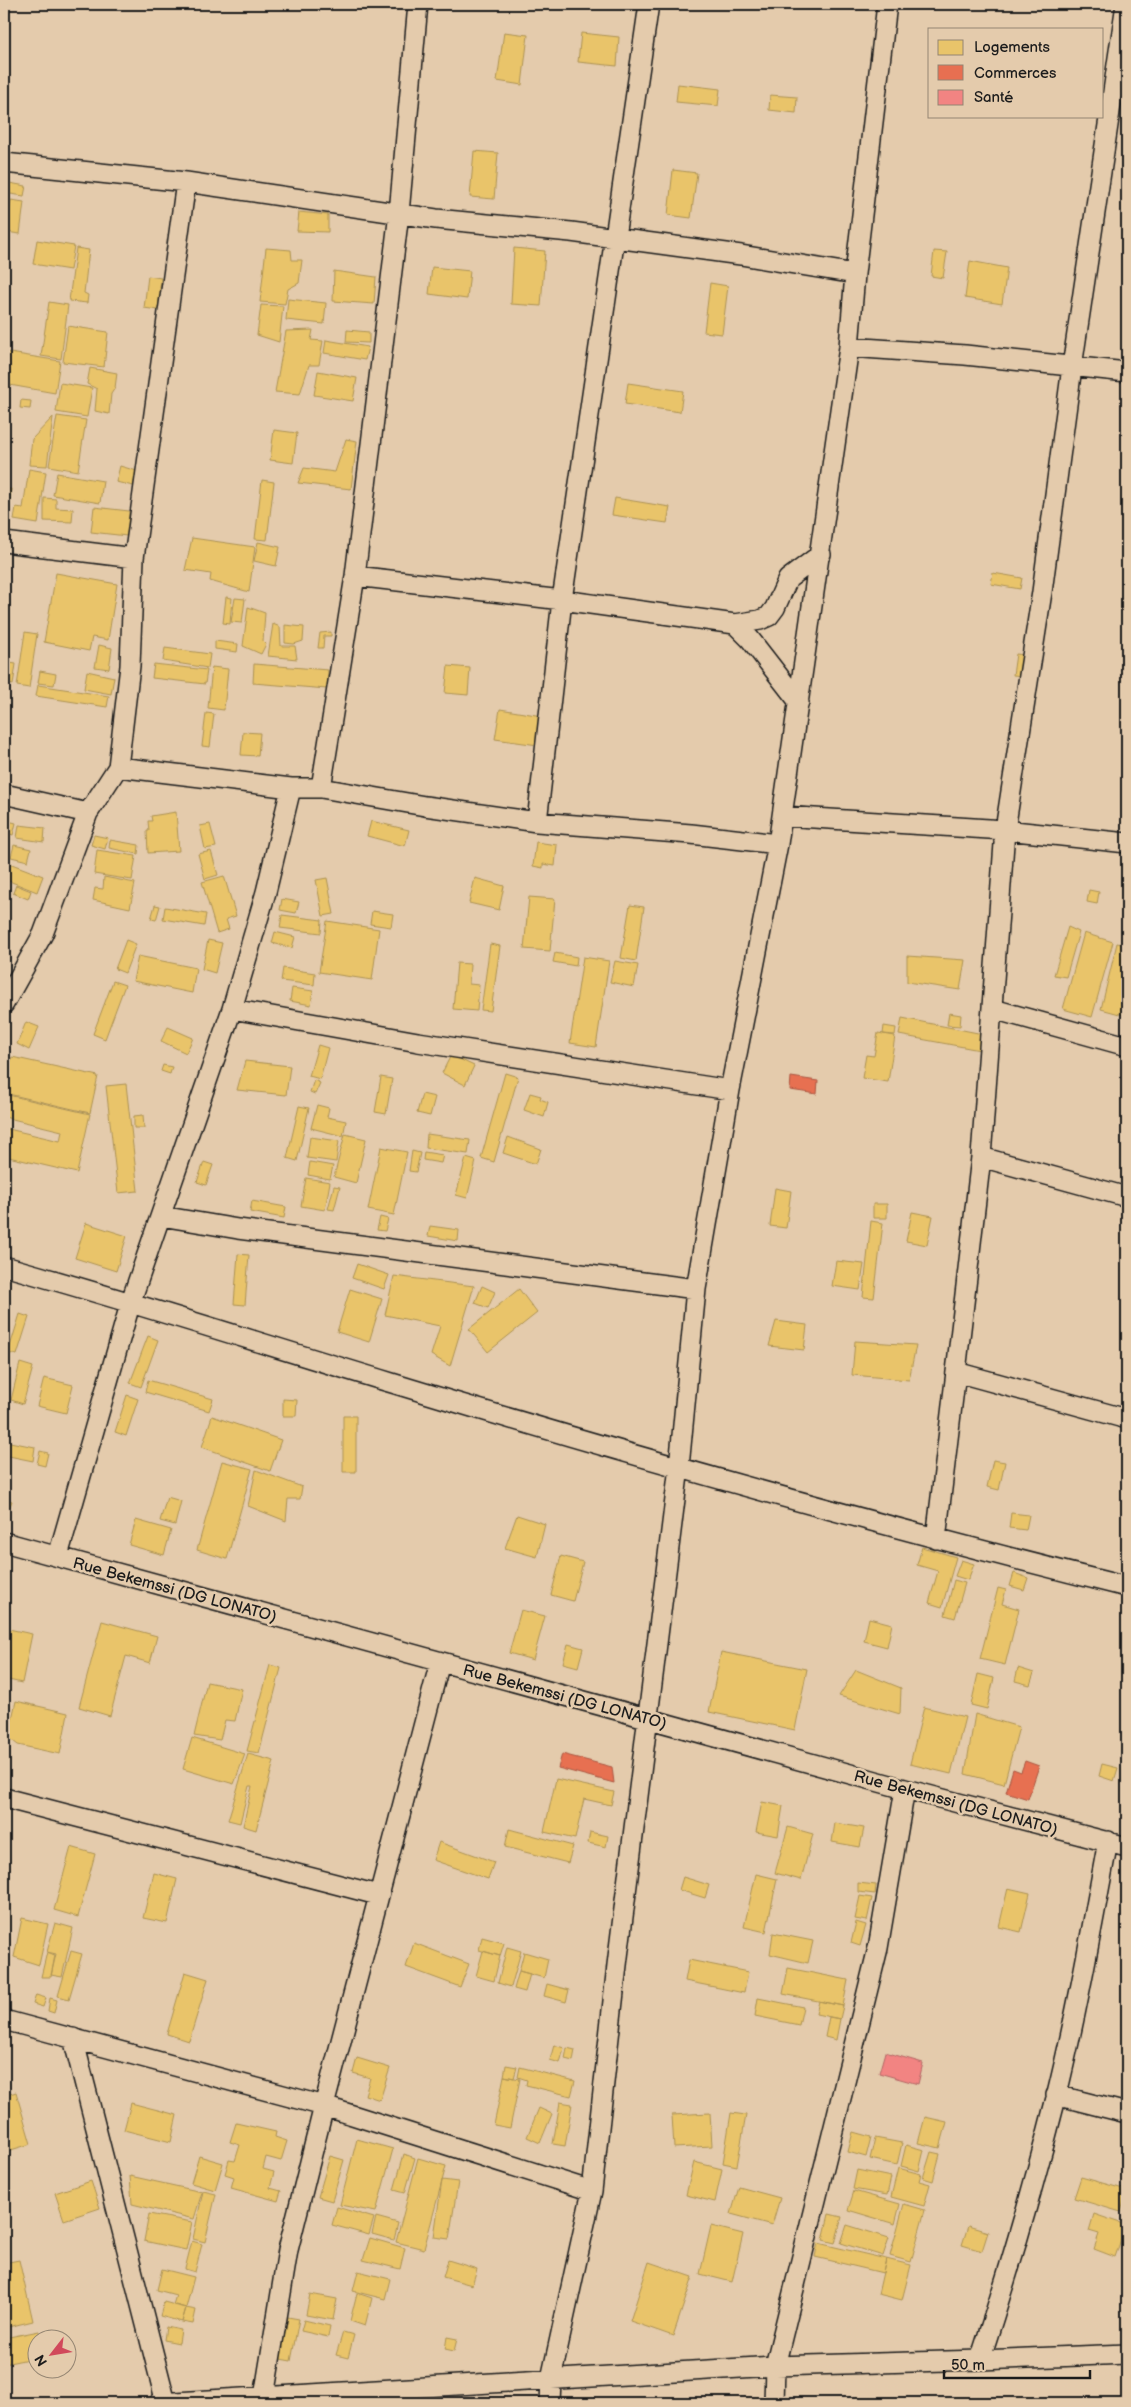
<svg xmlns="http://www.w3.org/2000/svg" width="1131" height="2407" font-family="'Balsamiq Sans',sans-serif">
<rect width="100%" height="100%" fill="#e4cbac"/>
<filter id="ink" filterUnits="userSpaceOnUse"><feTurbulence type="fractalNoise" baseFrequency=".02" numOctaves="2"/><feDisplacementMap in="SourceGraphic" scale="10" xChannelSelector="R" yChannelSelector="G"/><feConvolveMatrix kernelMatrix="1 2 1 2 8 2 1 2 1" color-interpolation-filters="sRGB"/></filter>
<g filter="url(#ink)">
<!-- homes -->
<path fill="#e9c46a" stroke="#ac9253" d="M504,32l24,3 -6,50 -25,-4z
M581,33l38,4 -2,29 -39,-4z
M678,84l42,5 -2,17 -42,-4z
M770,95l27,2 -1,16 -27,-3z
M474,151l24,2 -4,46 -24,-2z
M673,170l24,3 -6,45 -23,-3z
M4,182l22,4 -2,10 -20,-3z
M11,200l13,2 -4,32 -14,-2z
M299,212l29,3v17l-31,-1z
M37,240l37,6 -4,24 -37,-6z
M76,248l13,2 -5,43 4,2 -1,8 -18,-2z
M266,248l25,2 1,10h10l-3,23 -11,6 -3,15 -25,-2z
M514,248l31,3 -4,55 -30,-2z
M934,251l13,1 -4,26 -12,-2z
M970,261l37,7 -5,36 -37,-6z
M432,267l38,4 -3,28 -38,-5z
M334,271l42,6 -2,27 -41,-3z
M148,276l13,2 -3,32 -14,-2z
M710,283l18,3 -6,48 -18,-2z
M288,299l38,4 -2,21 -38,-4z
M49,302l19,3 -7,54 -20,-3z
M261,305l22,1 -4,36 -22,-7z
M68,326l40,6 -4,35 -41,-5z
M313,330l-2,10 12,1 -4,24h-10l-9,29 -25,-2 11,-61z
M347,330l22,2v11l-23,-1z
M326,340l42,7 -3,13 -41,-7z
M4,352l56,9 -5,32 -51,-9z
M90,368l27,5 -2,15 -4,6 -2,20 -14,-3 2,-22 -10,-5z
M318,371l39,7 -4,23 -39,-6z
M60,383l32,5 -5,29 -31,-5z
M628,383l55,8 -3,21 -55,-8z
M21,400l10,1 -1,8 -10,-1z
M57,416l29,4 -8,51 -29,-5z
M53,417l-6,49 -18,-1 3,-26z
M274,430l23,3 -4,30 -23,-3z
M346,439l11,2 -6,48 -53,-6 6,-15 31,4z
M120,466l17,5 -4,15 -17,-4z
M29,469l17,3 -8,52 -24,-4 2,-13 7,1z
M57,473l46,8 -3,22 -47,-8z
M262,480l12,2 -7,58 -12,-1z
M4,489h7l-3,29 -4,-1z
M44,498l12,1v9l17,1 -1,13 -28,-1z
M615,498l55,9 -3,16 -55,-8z
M94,507l35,4 -2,25 -36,-4z
M192,538l63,9 -6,45 -39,-11 1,-7 -26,-4z
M258,542l22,5 -4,19 -22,-5z
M56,573l61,11 -9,56 -16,-3 -3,14 -45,-9z
M993,573l29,5 -2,11 -29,-5z
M226,597l6,1 -2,26 -7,-1z
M235,598l10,1 -3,24 -11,-1z
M248,607l17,6 -2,28 3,3 -5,10 -18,-8z
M273,624l7,3 1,19h14l2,13 -29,-3z
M285,625l19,2 -1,14 -9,3 -9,-1z
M25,632l12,2 -8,54 -12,-2z
M331,632v4h-7l-1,12h-5l2,-15z
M215,641l23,3 -1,8 -22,-3z
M99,645l13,3 -3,21 -14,-2z
M165,648l45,6 -2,14 -45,-7z
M1016,654l10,1 -2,21 -11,-1z
M4,662l12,2 -3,21 -9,-2z
M154,664l53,6 -2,14 -53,-6z
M254,664l74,6 -1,19 -74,-6z
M448,666l22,2 -2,27 -23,-2z
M212,667l16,2 -4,41 -16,-2z
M40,671l16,3 -2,11 -16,-2z
M87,671l27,6 -3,17 -27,-5z
M38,685l71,11 -2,11 -71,-11z
M500,709l42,7 -4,29 -43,-6z
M206,713l8,1 -4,33 -8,-1z
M243,732l17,1 -2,23 -17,-1z
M176,812l3,39 -31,2 -1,-22h2l-1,-10h4l-1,-5z
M4,820l12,3 -3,12 -9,-3z
M371,821l38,9 -4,16 -38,-10z
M210,824l6,23 -11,2 -5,-23z
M19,825l26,3 -1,14 -27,-4z
M94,835l14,3 -3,11 -14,-4z
M110,840l29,5 -1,9 -29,-6z
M536,842l21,3 -2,21 -12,-2v4l-10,-2z
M14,845l17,4 -3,12 -17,-4z
M97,850l39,6 -4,24 -38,-6z
M211,851l7,24 -13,4 -7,-25z
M4,861l39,15 -6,16 -33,-13z
M224,876l12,40 -10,3 3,10 -12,4 -15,-51z
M104,877l31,6 -5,25 -37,-8 2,-12 8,1z
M327,878l7,36 -11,2 -7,-36z
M475,878l29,8 -5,24 -30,-7z
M16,885l15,6 -3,8 -15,-6z
M1089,890l10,2 -2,12 -10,-2z
M529,897l26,2 -5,52 -26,-2z
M282,899l17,3 -3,11 -16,-3z
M155,905l5,1 -4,14 -5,-1z
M630,905l14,2 -8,54 -15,-3z
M165,907l41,7 -2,12 -41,-7z
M372,911l21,3 -2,13 -21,-3z
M282,915l40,5 -1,13 -41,-5z
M327,921l52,8 -7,51 -53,-8z
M1068,927l11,5 -13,45 -12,-2z
M275,932l20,5 -3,11 -20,-5z
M1084,933l29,9 -21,75 -29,-8z
M126,940l10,4 -11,29 -10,-4z
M208,940l14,3 -7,30 -13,-4z
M1117,943l10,2v71l-26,-7z
M490,944l10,2 -9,65 -10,-1z
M555,953l22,4 -1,9 -23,-4z
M138,956l58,12 -4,25 -59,-12z
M907,956l58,4 -5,30 -53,-8z
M583,957l26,4 -13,86 -26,-4z
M615,961l23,4 -4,22 -24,-5z
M457,963l13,1 -1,20 10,1 -2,26 -24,-2z
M283,968l32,5 -1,12 -33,-4z
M113,981l12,4 -20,54 -12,-5z
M292,988l21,3 -2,14 -21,-4z
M949,1013l12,2 -1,11 -13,-1z
M902,1018l81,16 -3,16 -81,-15z
M26,1022l13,5 -10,23 -12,-6z
M884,1026l12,2 -1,7 -12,-1z
M168,1027l25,11 -7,15 -25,-12z
M878,1033l17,3 -7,46 -26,-4 4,-23 8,1z
M318,1045l10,3 -8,31 -11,-3z
M451,1055l23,11 -9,19 -23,-12z
M12,1057l86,19 -8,37 -86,-20v-9z
M245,1061l45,5 -4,29 -49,-5z
M163,1065l9,2 -2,7 -9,-3z
M505,1073l13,4 -24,85 -13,-4z
M381,1077l11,2 -6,35 -11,-2z
M314,1080l6,3 -5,11 -5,-2z
M126,1084l12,107 -20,2 -12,-107z
M530,1093l11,3 -1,3 8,3 -4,15 -20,-7z
M4,1094l86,20 -13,59 -73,-17v-28l56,13 2,-10 -58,-14z
M422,1094l13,3 -5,19 -13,-3z
M317,1105l12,3 -2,9 19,4 -3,15 -32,-8z
M299,1106l10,2 -12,53 -10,-3z
M143,1115l1,13h-10v-12z
M345,1134l21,5 -10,44 -22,-6z
M427,1134l43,6 -2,14 -42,-6z
M310,1137l29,4 -3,21 -29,-4z
M508,1137l33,12 -5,15 -33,-11z
M381,1147l26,5 -13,63 -26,-5z
M412,1151l8,2 -4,19 -7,-1z
M424,1152l19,3 -2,8 -18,-3z
M466,1158l10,3 -9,37 -11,-3z
M204,1162l9,3 -7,20 -9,-3z
M310,1162l23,4 -3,13 -22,-4z
M306,1178l24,4 -5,28 -24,-4z
M334,1186l6,1 -6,23 -6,-1z
M775,1188l16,3 -5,37 -16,-2z
M252,1201l34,6 -2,11 -34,-6z
M873,1204h14v14h-14z
M912,1212l21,4 -6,29 -21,-4z
M380,1217l8,2 -3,12 -8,-1z
M871,1221l12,2 -9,75 -11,-1z
M86,1223l41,13 -11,35 -41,-13z
M430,1226l29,4 -1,11 -30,-5z
M238,1254l11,1 -4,50 -11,-1z
M836,1261l28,3 -4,26 -28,-4z
M357,1264l32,11 -5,14 -32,-11z
M394,1276l80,10 -24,80 -19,-11 9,-29 -55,-11z
M482,1286l13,6 -7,16 -13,-5z
M350,1289l32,10 -13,43 -32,-10z
M519,1289l18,24 -49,39 -19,-23z
M20,1314l9,3 -12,38 -9,-2z
M776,1321l31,4 -3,25 -35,-4z
M148,1336l10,4 -17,47 -11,-4z
M855,1341l61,4 -7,35 -57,-5z
M20,1363l13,4 -10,37 -12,-4z
M44,1378l29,7 -7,28 -29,-7z
M148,1380l65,19 -4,12 -64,-19z
M127,1395l11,4 -12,37 -11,-4z
M283,1399l14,1 -1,16h-13z
M212,1416l69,24 -11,31 -68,-24z
M343,1416h13v56h-13z
M5,1441l30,6 -2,14 -29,-6z
M40,1451l8,2 -3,13 -8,-2z
M993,1460l12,2 -6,28 -12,-3z
M222,1461l30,8 -25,90 -30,-9z
M256,1470l46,17 -2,12h-12l-2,22 -38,-15z
M167,1497l14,4 -6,24 -15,-4z
M4,1498l8,3 -4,10 -4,-2z
M1011,1513l18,2 -3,15 -17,-2z
M517,1515l28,9 -8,33 -32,-9z
M136,1520l35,10 -7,25 -35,-10z
M922,1547l34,10 -14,50 -13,-4 9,-32 -21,-6z
M561,1556l22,6 -10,39 -22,-6z
M961,1560l13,4 -6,16 -13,-4z
M1014,1573l14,5 -4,12 -14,-4z
M954,1580l11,3 -10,35 -10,-3z
M998,1588l8,2 -4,14 17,5 -14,56 -25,-6z
M521,1610l24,6 -12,44 -24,-7z
M869,1618l23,6 -5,23 -23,-6z
M102,1621l55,15 -7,27 -24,-7 -16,60 -31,-9z
M4,1628l28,6 -10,49 -18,-4z
M568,1644l15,4 -5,19 -15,-4z
M721,1652l86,17 -12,61 -86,-18z
M270,1665l11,3 -22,85 -12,-2z
M1018,1668l16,5 -4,12 -15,-4z
M856,1670l45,18 -1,26 -61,-18z
M978,1674l16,4 -7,31 -16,-4z
M207,1682l35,7 -7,32 -10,-1 -5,20 -26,-4z
M16,1701l52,12 -8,41 -42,-9 -10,-8z
M924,1707l41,10 -14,57 -41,-10z
M975,1714l44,13 -15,57 -39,-10z
M192,1738l53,16 -11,30 -51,-15z
M248,1754l26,7 -18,69 -13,-4 9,-40h-3l-9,37 -12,-3z
M1102,1764l16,4 -4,13 -15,-5z
M556,1779l58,13 -3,13 -27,-6 -9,40 -31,-7z
M762,1802l21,4 -5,30 -22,-4z
M835,1823l29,5 -4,19 -28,-5z
M788,1827l25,7 -12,46 -26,-7z
M509,1829l64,17 -5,17 -63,-16z
M590,1832l18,4 -2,11 -18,-4z
M439,1842l55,20 -6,17 -55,-19z
M71,1847l24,7 -17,63 -24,-7z
M154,1873l23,6 -10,44 -24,-5z
M756,1874l21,5 -11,53 -22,-5z
M683,1877l26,8 -4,13 -26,-8z
M858,1883l18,2 -1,9 -17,-2z
M1008,1888l22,5 -9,39 -22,-5z
M860,1896l12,2 -5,23 -12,-2z
M22,1918l26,6 -9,41 -25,-8z
M856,1922l10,3 -6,21 -9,-3z
M55,1923l18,5 -11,49 -11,-2 5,-21 -9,-2z
M773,1933l40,8 -5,22 -38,-9z
M482,1937l22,6 -4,13 -21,-6z
M414,1943l55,21 -9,23 -54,-20z
M507,1947l14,4 -10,36 -13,-4z
M71,1951l11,3 -13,45 -11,-3z
M483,1951l17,5 -6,25 -18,-5z
M47,1952l8,3 -4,22h-10z
M524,1952l24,7 -4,19 -25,-7z
M689,1960l59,12 -4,21 -59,-12z
M788,1968l60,12 -5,26 -60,-12z
M519,1971l11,3 -5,18 -11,-3z
M185,1972l23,7 -19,62 -22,-7z
M547,1984l22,6 -3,12 -22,-6z
M36,1995l10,3 -3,9 -10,-3z
M50,1998l7,2 -3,13 -6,-2z
M758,1998l45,9 -4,18 -44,-9z
M819,2001l24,5 -3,13 -24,-5z
M829,2017l11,2 -4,21 -11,-3z
M554,2045l10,3 -4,15 -10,-3z
M567,2048l8,2 -2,11 -8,-2z
M357,2058l33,10 -10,32 -15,-5 5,-17 -17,-5z
M506,2065l11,2 -3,11 -10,-2z
M520,2067l55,14 -4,15 -45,-11 1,-5 -9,-3z
M504,2076l16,3 -10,49 -16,-3z
M16,2092l15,52 -27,8v-56z
M560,2102l12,2 -7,42 -12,-2z
M131,2103l46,12 -6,27 -47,-12z
M539,2108l13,6 -12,29 -13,-6z
M710,2113l2,33 -38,2 -2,-33z
M731,2113l15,2 -9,51 -14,-3z
M925,2117l22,5 -7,26 -22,-5z
M236,2123l40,9 -1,5 12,4 -6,20 -15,-4 -3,12 11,3 -4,16 11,3 -3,10 -47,-13 3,-11 -9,-3 4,-14 6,1 5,-16 -10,-3z
M853,2132l18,5 -5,20 -18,-5z
M875,2138l27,5 -5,22 -27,-6z
M357,2139l36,10 -17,63 -36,-7z
M906,2145l18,5 -5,21 -18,-5z
M931,2152l9,2 -7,27 -10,-3z
M404,2154l11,4 -10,35 -11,-3z
M199,2156l24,7 -8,27 -24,-7z
M330,2156l14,4 -12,41 -14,-4z
M418,2158l28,8 -22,83 -28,-7z
M694,2162l28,7 -7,33 -29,-7z
M898,2168l23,6 -2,7 11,3 -6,22 -33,-9z
M857,2170l34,7 -4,18 -34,-6z
M130,2176l72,16 -8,27 -62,-15z
M1081,2177l46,13 -6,22 -47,-14z
M442,2180l16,2 -9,57 -15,-2z
M91,2181l9,27 -36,12 -9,-27z
M739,2187l41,11 -8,27 -41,-11z
M203,2191l13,3 -11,48 -12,-3z
M854,2191l46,13 -5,20 -47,-14z
M904,2204l21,6 -14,52 -21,-6z
M337,2207l37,11 -5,17 -37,-10z
M149,2214l43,8 -6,28 -42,-9z
M829,2214l13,3 -7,26 -12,-3z
M1094,2214l32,11 -11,32 -21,-8 5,-15 -10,-3z
M376,2217l22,6 -4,17 -22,-6z
M847,2225l42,13 -6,18 -42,-13z
M711,2226l32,8 -11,48 -32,-8z
M968,2226l20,6 -6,19 -20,-6z
M370,2238l35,10 -5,21 -37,-9z
M192,2241l10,3 -7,28 -10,-3z
M818,2243l68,16 -3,14 -68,-16z
M886,2259l25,6 -9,35 -24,-6z
M19,2260l14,61 -29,7v-65z
M448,2260l29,9 -5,16 -29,-8z
M649,2262l44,15 -20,59 -43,-15z
M162,2269l32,8 -8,31 -13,-3 3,-10 -19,-5z
M358,2271l32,8 -5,20 -32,-8z
M357,2293l15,5 -7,28 -15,-5z
M310,2294l27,5 -4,21 -27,-5z
M164,2302l22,6 -4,14 -22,-6z
M186,2308l10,2 -3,14 -11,-2z
M288,2317l11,2 -8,42 -11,-2z
M304,2320l26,6 -2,11 -27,-6z
M166,2327l15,3 -2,13 -15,-3z
M39,2331l2,9h-3v17l-34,7v-26z
M343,2332l11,3 -6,23 -12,-3z
M447,2337l10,2 -3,12 -9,-2z"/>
<!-- shops -->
<path fill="#e76f51" stroke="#aa5641" d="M791,1077l27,4 -1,13 -27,-4z
M562,1754l50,13 2,16 -56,-15z
M1025,1761l14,5 -11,33 -22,-7 7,-23 8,3z"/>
<!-- health -->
<path fill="#f28482" stroke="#b26563" d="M885,2052l38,11 -5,21 -39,-11z"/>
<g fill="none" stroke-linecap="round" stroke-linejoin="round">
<defs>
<path id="street" d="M1126,4l-54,363 -30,225 -37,238 -24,327 -25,215 171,47
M4,163l182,19 250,37 135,13 170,23 114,19
M849,347l116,8 162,17
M4,542l130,16
M355,576l207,24 173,24 15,15 49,63
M735,624l25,-4 9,-4 6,-8 13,-29 33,-25
M118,767l173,21h30l104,18 112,16 154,12 87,10
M321,788l34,-212 44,-363 19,-209
M4,794l84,19
M782,816l223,14 122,13
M537,822l25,-222 87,-596
M4,1004l39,-70 45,-121 30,-46 12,-101 4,-108 52,-376
M232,1009l186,33 312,48
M993,1009l134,37
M981,1157l146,40
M161,1216l77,13 458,60
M4,1266c130,36 258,78 388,117 243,74 488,143 735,204
M936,1539l20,-167
M4,1542l901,247 222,58
M58,1556l73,-255 101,-292 34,-117 25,-104
M4,1798l374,97
M4,2020l320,86 268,85
M73,2038l93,365
M1056,2095l71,18
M980,2360c28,-86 54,-174 76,-262 21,-85 36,-171 52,-257
M264,2397l24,-147 36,-144 116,-444
M159,2403l616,-37 205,-6 147,-6
M550,2403l1,-24 41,-188 25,-226 62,-498 17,-178 34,-199 48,-246 71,-497 6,-73 32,-270
M774,2403l1,-37 103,-418 27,-159"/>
</defs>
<!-- street casing -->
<use href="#street" stroke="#1c1c1c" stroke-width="22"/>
<!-- street -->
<use href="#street" stroke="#e4cbac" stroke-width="19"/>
</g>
</g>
<g text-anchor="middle" stroke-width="5" stroke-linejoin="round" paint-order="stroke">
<!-- street labels -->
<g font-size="16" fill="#1c1c1c" stroke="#e4cbac">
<text transform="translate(175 1589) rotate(15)" y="6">Rue Bekemssi (DG LONATO)</text>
<text transform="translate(565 1696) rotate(15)" y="6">Rue Bekemssi (DG LONATO)</text>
<text transform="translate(956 1802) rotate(15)" y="6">Rue Bekemssi (DG LONATO)</text>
</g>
</g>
<!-- margin -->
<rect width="1131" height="2407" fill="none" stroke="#e4cbac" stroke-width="20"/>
<rect x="10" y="10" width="1111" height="2387" fill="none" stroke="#1c1c1c" stroke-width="2" filter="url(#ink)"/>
<!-- legend -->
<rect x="928" y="28" width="175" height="90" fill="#e4cbac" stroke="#948572"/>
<rect x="938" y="40" width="25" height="15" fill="#e9c46a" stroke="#948572"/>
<text x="974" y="52" font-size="15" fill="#1c1c1c">Logements</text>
<rect x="938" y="65" width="25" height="15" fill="#e76f51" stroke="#948572"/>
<text x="974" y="78" font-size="15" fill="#1c1c1c">Commerces</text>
<rect x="938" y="90" width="25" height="15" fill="#f28482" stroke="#948572"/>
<text x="974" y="102" font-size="15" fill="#1c1c1c">Santé</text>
<!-- north arrow -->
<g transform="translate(52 2354) rotate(239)"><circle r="24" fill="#e4cbac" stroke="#948572"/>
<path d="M0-4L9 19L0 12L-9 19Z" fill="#d1495b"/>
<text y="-8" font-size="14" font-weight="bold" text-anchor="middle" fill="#1c1c1c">N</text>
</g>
<!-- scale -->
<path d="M944 2370v8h146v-8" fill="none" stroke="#1c1c1c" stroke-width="2.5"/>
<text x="951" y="2370" font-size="15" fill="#1c1c1c" stroke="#e4cbac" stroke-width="4" paint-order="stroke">50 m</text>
</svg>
